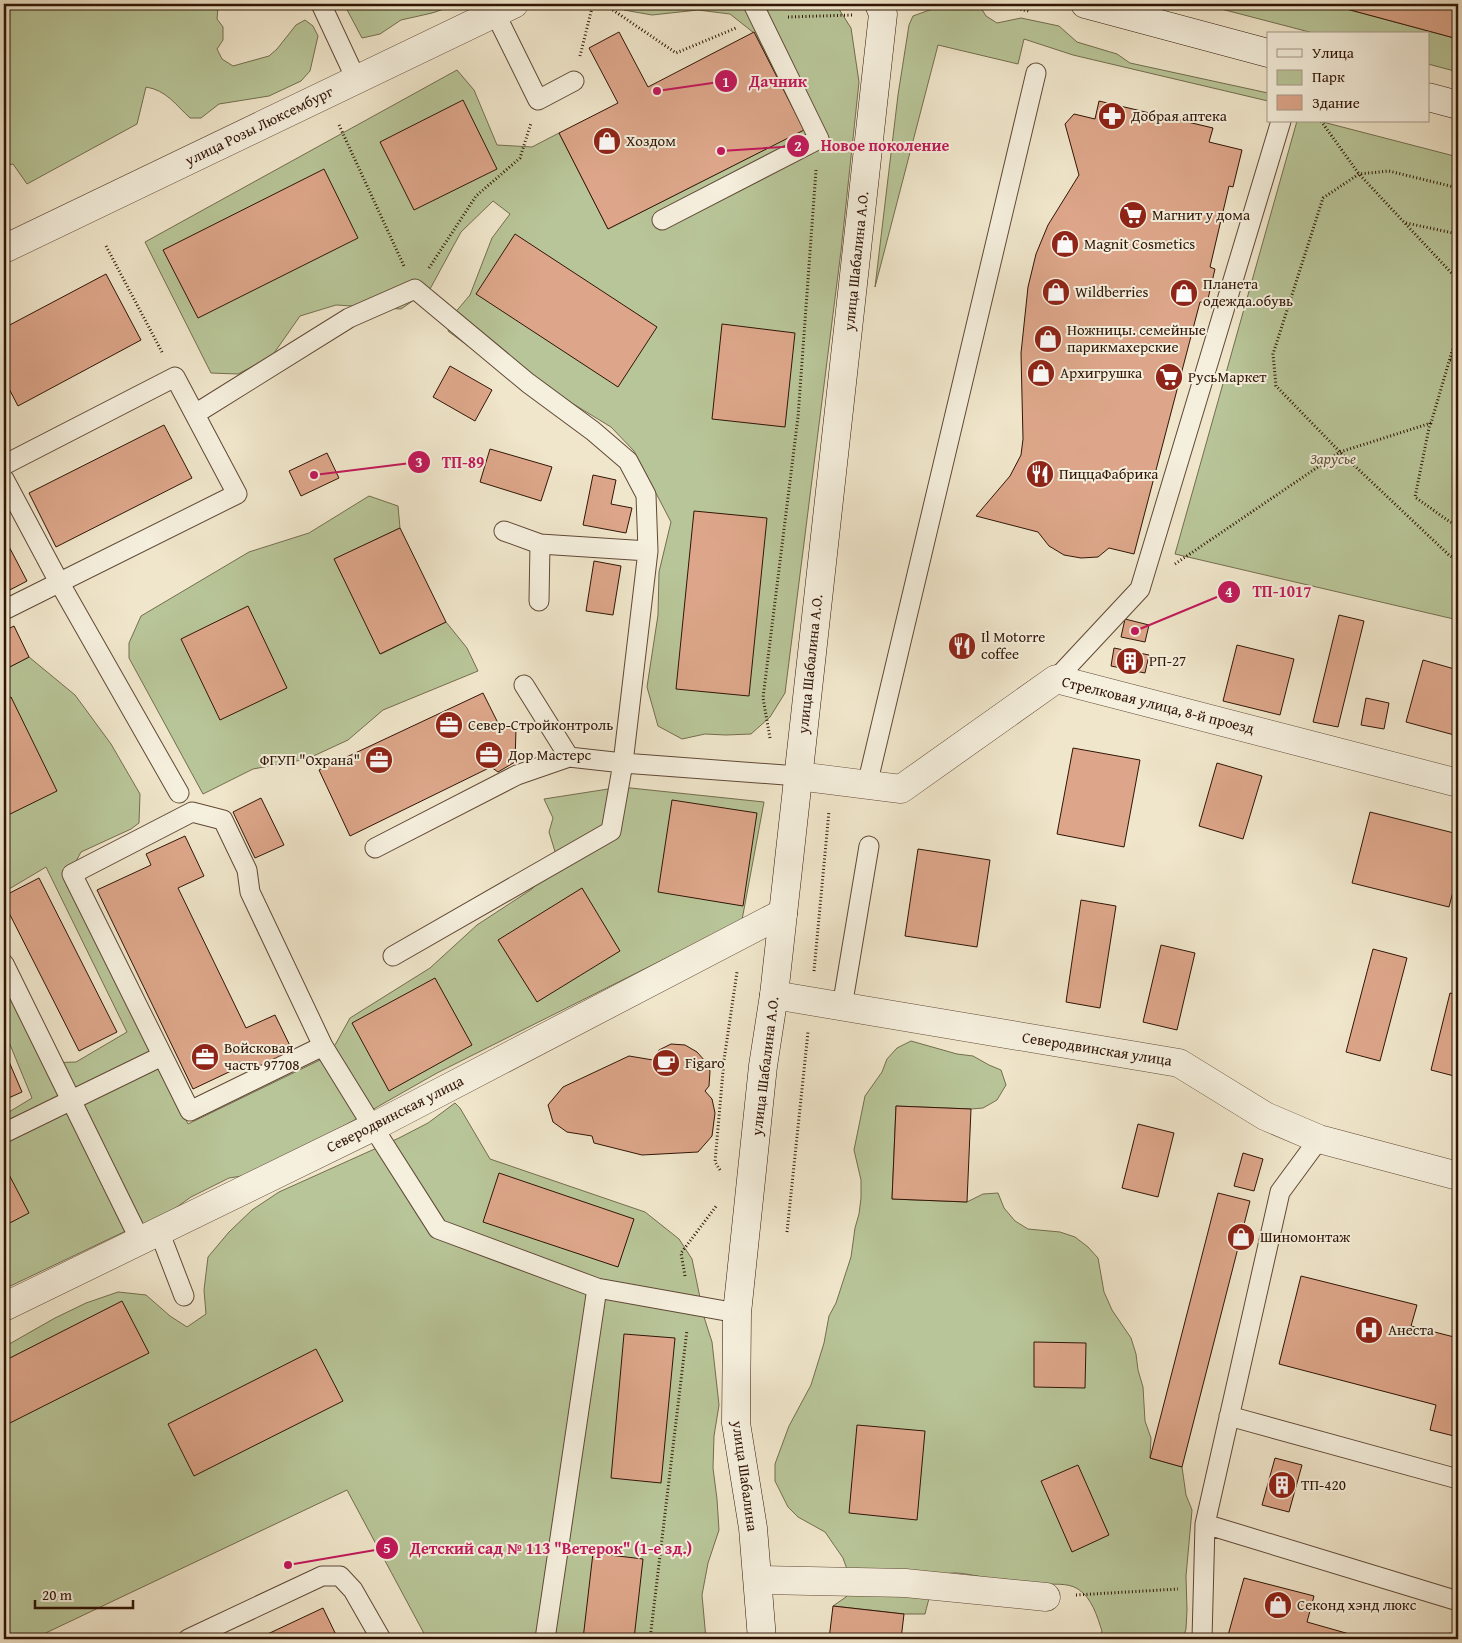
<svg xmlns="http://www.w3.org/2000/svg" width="1462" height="1643" font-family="'Gentium Book Plus',serif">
<rect width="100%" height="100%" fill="#f0e6cb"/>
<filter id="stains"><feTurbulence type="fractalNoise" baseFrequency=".004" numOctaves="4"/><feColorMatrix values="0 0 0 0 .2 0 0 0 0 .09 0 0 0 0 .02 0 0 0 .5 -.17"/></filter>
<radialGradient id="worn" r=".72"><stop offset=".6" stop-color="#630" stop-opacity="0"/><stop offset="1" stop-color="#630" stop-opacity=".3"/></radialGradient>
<!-- green -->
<path fill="#b8c598" stroke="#746d4e" d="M4,4h212l2,3 -1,12 6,8v13l-6,9 5,10 11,7 36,-10 8,-7 19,-24 9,-5 8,6 5,10 -8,35 -9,10 -32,15 -50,8 -18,14h-11c-14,-13 -24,-28 -44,-31l-9,37 -110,60 -14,-20 -9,2z
M344,4h115l-27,9 -31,7 -21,14 -18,4z
M626,4h199l12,2 14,22 8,54 -18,169 -56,442 -15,24 -19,17 -25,1 -21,-1 -23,5 -24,-13 -11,-39 11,-72 1,-43 12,-50 -37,-71 -23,-24 -87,-53 -48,-22 -28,-21 5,-16 17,-20 22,-57 18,-24 -17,-13 -32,31 -31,57 -29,20 -65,-4 -36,11 -28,40 -34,18 -27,-1 -66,-131 312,-172 17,20 23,55 35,2 27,-14 49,96 195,-99 -49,-97 -24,-19 -32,-4 -46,5 -28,-5z
M946,4l35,4 5,8 11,7 24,-5 38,8 18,16 40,12 13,9 138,30v8l-195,-46 -49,-16 -6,25 -80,-19 -63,242 23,-192 11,-70 4,-9z
M1202,4h126l130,35v33l-30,-8v-30h-111z
M1297,121h22l139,36v463l-283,-66z
M369,496l29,10 2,22 -65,31 46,95 65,-32 21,26 11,23 -95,39 -35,30 -41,19 -54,10 -50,25 -74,-136v-15l12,-27 108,-64 60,-19z
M29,657l46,38 36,49 29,50 -1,29 -8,6 -50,23 -7,13 22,77 92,182 132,-64 15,-15 15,-27 80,-50 47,-43 55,-36 25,-31 -8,-26 4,-14 -9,-19 77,-12 143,15 -22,118 -305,153 -176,100 -32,5 -38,19 -31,22 -30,10 -126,60v-174l28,-17 -28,-68v-54l40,87 32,-1 51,-30 -81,-165 -42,25v-222z
M911,1041l46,13 16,2 16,9 12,5 5,15 -9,15 -14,8 -12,1 -75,-3 -4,93 75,3 16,-8 15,-1 6,15 11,13 13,8 32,3 15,5 13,10 10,11 6,34 8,18 19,28 5,16 2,16 5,17 2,34 6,17 -1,20 32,9 4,28 6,15 -6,66 1,34 -1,19 -3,10h-84l3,-8c-5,-15 -10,-33 -24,-42 -11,-7 -26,-4 -38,-5 -15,-1 -31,-3 -46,-5 -11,-1 -41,-10 -49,-4 -14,9 -16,24 -20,39h-21l-71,-8 13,-9 7,-11 -10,-28 -18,-26 -27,-15 -10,-10 -13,-26v-17l14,-38 22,-41 13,-42 5,-27 7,-13 15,-46 4,-29 4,-14 2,-16v-18l-7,-30 11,-54 17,-24 5,-13 10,-11z
M455,1103l5,5 30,51 155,53 34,27 13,20 12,58 8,25 7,63 -5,31 -1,32 4,31 2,31 -11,33 -6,32 4,44h-279l-80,-149 -314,149h-29v-292l51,-29 31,-15 32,-11 28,3 24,21 17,11 19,-13 -2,-24 4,-33 21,-25 23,-22 27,-18 120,-54 29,-15z"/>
<!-- building -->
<path fill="#dda68a" stroke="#301505" d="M1328,4h130v35z
M619,32l29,55 106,-55 50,98 -196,99 -49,-96 59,-30 -29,-55z
M463,100l34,69 -83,41 -34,-68z
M1099,101l114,27 -4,14 33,8 -9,37 -4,-1 -19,81 5,2 -8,34 -7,-1 -66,252 -25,-6 -11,9 -17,1 -17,-3 -15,-9 -11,-14 -62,-16 34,-40 11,-21 2,-16 -2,-86 7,-66 8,-33 12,-29 31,-50 -14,-51 9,-10 21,5z
M324,169l34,69 -160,80 -35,-68z
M515,234l142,93 -39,60 -142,-93z
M106,274l35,66 -123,66 -14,-27v-51z
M722,324l73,9 -10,94 -73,-8z
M450,366l42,24 -17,31 -42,-24z
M164,425l28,53 -136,69 -27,-54z
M490,449l62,18 -11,34 -61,-19z
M327,453l12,25 -38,18 -12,-25z
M593,475l23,5 -5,24 21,4 -6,25 -43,-8z
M694,511l73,7 -18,178 -73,-7z
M400,528l46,94 -66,32 -46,-95z
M4,537l23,44 -23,12z
M594,561l27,5 -8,49 -27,-4z
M248,606l39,82 -67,32 -39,-81z
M1339,615l25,6 -26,106 -25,-5z
M1125,619l24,6 -4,17 -24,-5z
M14,626l15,31 -25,13v-39z
M1237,645l57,14 -14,56 -57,-14z
M1114,648l35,7 -4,18 -34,-7z
M1423,660l35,10v66l-52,-14z
M483,693l17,34 16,2 -1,33 -17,10 -7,-5 -141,69 -31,-66z
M11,697l46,94 -53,26v-117z
M1366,698l23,5 -5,26 -23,-4z
M1073,748l67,12 -16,87 -67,-13z
M1217,763l45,13 -19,63 -44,-13z
M261,798l23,47 -29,13 -22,-46z
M672,800l85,13 -14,93 -85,-14z
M1370,812l88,22v38l-9,35 -97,-24z
M185,836l19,40 -26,12 68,140 29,-13 20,41 -41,20 -6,-13 -55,26 -96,-199 54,-25 -5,-11z
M918,849l72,11 -13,87 -72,-11z
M39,878l78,154 -38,19 -75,-148v-7z
M582,888l38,63 -83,51 -39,-62z
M1081,900l35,6 -16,102 -34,-6z
M1161,945l34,8 -18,77 -34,-8z
M1373,949l34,9 -27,103 -34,-9z
M435,978l37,67 -83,46 -37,-68z
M1450,993l8,2v82l-27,-7z
M671,1044l14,1 12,7 8,9 5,10 -1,15 -4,5 7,8 3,14 -3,23 -14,16 -56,3 -48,-12 -2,-7 -25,-4 -14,-10 -5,-17 15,-18 66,-31 24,4 6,-10z
M4,1050l18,42 -18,8z
M896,1106l75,3 -4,93 -75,-3z
M1138,1124l36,9 -16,64 -36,-9z
M1243,1153l20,6 -9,32 -20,-5z
M4,1165l25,48 -25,13z
M499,1173l135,46 -16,48 -135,-45z
M1218,1193l32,8 -68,266 -32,-9z
M1301,1276l116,29 -6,21 47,12v99l-28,-7 6,-25 -157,-41z
M122,1301l27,52 -145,73v-65z
M624,1334l51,4 -14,145 -50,-5z
M1034,1342l52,1 -1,45 -51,-1z
M316,1349l27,52 -149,75 -26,-52z
M857,1425l68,6 -8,89 -68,-7z
M1275,1458l27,7 -13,47 -27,-7z
M1078,1465l31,70 -37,17 -31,-71z
M593,1553l50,6 -9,80h-51z
M1244,1578l70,18 -7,26 60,17h-140z
M833,1606l71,8 -3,25h-72z
M323,1608l15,31h-81z
M1449,1633l9,3v3h-11z"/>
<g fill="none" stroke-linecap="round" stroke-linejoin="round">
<defs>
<path id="lane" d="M321,4l35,75
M495,13l43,87 36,-19
M662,220l157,-81 -66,-135
M195,414l154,-96 66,-29 113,94 65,48 35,30 18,34 2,56 -25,212 -12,68 -218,125
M4,465l171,-88 62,117 -233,116
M4,479l55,103 120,211
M504,531l36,13
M539,601l1,-57 108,7
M1056,679l84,-90 141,-468
M524,685l45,72
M867,785l169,-712
M192,812l31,8 24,50 3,22 73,154 -133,65 -118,-237z
M375,848l142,-73 52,-18 54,6 175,13
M4,964l136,276
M842,1007l27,-161
M323,1046l50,81 65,102 159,59
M4,1133l158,-77
M1319,1139l-39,53 -75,332 253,77
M159,1231l25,65
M1229,1416l229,63
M188,1639l134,-63h18l13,14 28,49
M545,1639l52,-351 140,25
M1202,1639l3,-115"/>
<path id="street" d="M4,249l510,-245
M798,776l103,13 155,-110 402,104
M774,995l405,68 86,53 54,23 139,37
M4,1307l369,-180 410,-214
M758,1580l147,3 141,14"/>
<path id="secondary" d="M1085,4l183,49
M1428,97l30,8
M762,1639l-9,-111 -17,-105 1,-110 26,-247 11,-71 109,-981 -4,-10"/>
</defs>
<!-- lane casing -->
<use href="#lane" stroke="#604936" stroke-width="21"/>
<!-- street casing -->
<use href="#street" stroke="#604936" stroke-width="29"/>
<!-- secondary casing -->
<use href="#secondary" stroke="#301505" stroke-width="29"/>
<!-- path -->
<path stroke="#301505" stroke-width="3" stroke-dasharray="1 2.5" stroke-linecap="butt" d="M604,4l72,49 60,-25
M993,4l36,7 1,-7
M788,17l64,-2
M580,56l13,-52
M1321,121l38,53 99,106
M339,125l65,141
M1458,188l-69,-17 -30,3 -36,24 -50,156 3,32 64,66 110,104 8,3
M1406,223l52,11
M106,246l57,108
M429,268l47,-72 44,-38 11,-35
M1450,360l8,2
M1430,423l-15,74 35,25 8,2
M1175,564l165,-112 91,-29 27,-92
M770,738l-7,-40 35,-281 18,-247
M814,971l15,-160
M720,1170l-5,-8 9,-102 13,-88
M787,1232l21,-200
M685,1276l-4,-23 36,-48
M1076,1595l102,-6
M650,1639l37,-309"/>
<!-- lane -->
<use href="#lane" stroke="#f5efdd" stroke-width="19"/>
<!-- street -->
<use href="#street" stroke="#f5efdd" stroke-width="28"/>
<!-- secondary -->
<use href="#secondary" stroke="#f5efdd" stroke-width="28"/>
</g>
<!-- icons -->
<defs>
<symbol id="pharmacy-disc" viewBox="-11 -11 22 22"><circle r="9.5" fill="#8f2418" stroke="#f5efdd"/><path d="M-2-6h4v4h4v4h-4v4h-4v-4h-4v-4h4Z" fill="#fff"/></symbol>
<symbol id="shop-disc" viewBox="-11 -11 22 22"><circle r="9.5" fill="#8f2418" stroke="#f5efdd"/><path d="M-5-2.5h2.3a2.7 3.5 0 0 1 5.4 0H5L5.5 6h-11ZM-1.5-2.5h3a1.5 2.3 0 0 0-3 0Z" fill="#fff"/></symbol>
<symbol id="supermarket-disc" viewBox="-11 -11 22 22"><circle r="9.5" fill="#8f2418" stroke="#f5efdd"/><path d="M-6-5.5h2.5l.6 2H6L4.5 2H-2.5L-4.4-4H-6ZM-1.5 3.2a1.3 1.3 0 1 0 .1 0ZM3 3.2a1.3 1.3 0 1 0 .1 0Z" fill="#fff"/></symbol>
<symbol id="restaurant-disc" viewBox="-11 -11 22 22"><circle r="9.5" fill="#8f2418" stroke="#f5efdd"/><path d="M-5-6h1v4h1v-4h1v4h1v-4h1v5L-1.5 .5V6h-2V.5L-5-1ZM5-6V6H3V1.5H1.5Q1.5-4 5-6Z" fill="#fff"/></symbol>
<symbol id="building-disc" viewBox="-11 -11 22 22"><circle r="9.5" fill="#8f2418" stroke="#f5efdd"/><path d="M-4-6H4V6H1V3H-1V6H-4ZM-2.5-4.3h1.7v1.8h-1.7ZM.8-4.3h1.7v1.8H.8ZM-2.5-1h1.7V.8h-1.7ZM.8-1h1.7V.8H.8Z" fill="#fff"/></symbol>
<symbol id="office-disc" viewBox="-11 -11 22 22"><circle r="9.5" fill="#8f2418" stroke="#f5efdd"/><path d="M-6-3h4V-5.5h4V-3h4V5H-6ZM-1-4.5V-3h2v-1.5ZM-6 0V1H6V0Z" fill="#fff"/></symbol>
<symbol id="cafe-disc" viewBox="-11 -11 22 22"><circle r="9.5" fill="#8f2418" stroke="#f5efdd"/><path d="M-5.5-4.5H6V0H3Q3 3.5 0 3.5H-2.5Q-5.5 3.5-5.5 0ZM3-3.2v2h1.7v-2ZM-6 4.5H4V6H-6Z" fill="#fff"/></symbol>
<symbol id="hospital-disc" viewBox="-11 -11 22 22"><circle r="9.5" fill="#8f2418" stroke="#f5efdd"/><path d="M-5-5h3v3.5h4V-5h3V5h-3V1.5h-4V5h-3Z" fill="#fff"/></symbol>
</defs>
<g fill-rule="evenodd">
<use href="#pharmacy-disc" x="1096" y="100" width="32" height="32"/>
<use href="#shop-disc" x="591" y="125" width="32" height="32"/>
<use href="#supermarket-disc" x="1117" y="199" width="32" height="32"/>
<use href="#shop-disc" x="1049" y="228" width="32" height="32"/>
<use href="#shop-disc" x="1040" y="276" width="32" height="32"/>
<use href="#shop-disc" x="1168" y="277" width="32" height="32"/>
<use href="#shop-disc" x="1032" y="323" width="32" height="32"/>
<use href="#shop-disc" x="1025" y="357" width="32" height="32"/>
<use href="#supermarket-disc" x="1153" y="361" width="32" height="32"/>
<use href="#restaurant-disc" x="1024" y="458" width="32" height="32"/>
<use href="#restaurant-disc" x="946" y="630" width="32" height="32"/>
<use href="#building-disc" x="1114" y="645" width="32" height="32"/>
<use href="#office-disc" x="433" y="709" width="32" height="32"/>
<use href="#office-disc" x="473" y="739" width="32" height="32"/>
<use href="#office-disc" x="363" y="744" width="32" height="32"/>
<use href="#office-disc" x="189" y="1041" width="32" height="32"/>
<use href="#cafe-disc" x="650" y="1047" width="32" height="32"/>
<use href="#shop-disc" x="1225" y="1221" width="32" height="32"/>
<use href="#hospital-disc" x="1353" y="1314" width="32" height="32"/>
<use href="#building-disc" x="1266" y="1469" width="32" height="32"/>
<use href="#shop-disc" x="1262" y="1589" width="32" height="32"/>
</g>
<g text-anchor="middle" stroke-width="4" stroke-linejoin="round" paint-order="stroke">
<!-- poi labels -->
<g font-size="15" fill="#301505" stroke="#f5efdd" text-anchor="start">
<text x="1131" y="121">Добрая аптека</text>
<text x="626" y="146">Хоздом</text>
<text x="1152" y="220">Магнит у дома</text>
<text x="1084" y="249">Magnit Cosmetics</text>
<text x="1203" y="289">Планета<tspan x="1203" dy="17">одежда.обувь</tspan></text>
<text x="1075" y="297">Wildberries</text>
<text x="1067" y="335">Ножницы. семейные<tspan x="1067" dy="17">парикмахерские</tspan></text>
<text x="1060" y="378">Архигрушка</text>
<text x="1188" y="382">РусьМаркет</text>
<text x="1059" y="479">ПиццаФабрика</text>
<text x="981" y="642">Il Motorre<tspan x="981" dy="17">coffee</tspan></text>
<text x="1149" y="666">РП-27</text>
<text x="468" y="730">Север-Стройконтроль</text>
<text x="508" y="760">Дор Мастерс</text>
<text x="360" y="765" text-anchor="end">ФГУП "Охрана"</text>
<text x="224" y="1053">Войсковая<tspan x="224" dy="17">часть 97708</tspan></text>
<text x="685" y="1068">Figaro</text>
<text x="1260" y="1242">Шиномонтаж</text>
<text x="1388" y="1335">Анеста</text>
<text x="1301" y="1490">ТП-420</text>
<text x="1297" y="1610">Секонд хэнд люкс</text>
</g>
<!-- street labels -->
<g font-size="15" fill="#301505" stroke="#f5efdd">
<text transform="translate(259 126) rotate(-26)" y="5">улица Розы Люксембург</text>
<text transform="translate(856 261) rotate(-84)" y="5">улица Шабалина А.О.</text>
<text transform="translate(810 664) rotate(-84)" y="5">улица Шабалина А.О.</text>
<text transform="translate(1158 705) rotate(14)" y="5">Стрелковая улица, 8-й проезд</text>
<text transform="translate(1097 1049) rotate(9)" y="5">Северодвинская улица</text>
<text transform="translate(765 1066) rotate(-83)" y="5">улица Шабалина А.О.</text>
<text transform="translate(395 1114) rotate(-27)" y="5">Северодвинская улица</text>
<text transform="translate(745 1476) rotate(82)" y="5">улица Шабалина</text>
</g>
<!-- park labels -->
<g font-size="15" font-style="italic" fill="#605338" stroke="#f5efdd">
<text x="1333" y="464">Зарусье</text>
</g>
</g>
<!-- callouts -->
<path fill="none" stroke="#c2185b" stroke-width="2" d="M657 91L726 81M721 151L798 146M314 475L419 462M1135 631L1229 592M288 1565L387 1548"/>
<g fill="#c2185b" stroke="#f5efdd" stroke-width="2">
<circle cx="657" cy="91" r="5"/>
<circle cx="721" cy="151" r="5"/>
<circle cx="314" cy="475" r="5"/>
<circle cx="1135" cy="631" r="5"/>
<circle cx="288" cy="1565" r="5"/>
<circle cx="726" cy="81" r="12"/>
<circle cx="798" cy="146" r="12"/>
<circle cx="419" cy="462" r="12"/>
<circle cx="1229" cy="592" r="12"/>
<circle cx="387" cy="1548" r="12"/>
</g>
<g font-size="15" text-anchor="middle" font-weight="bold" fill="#fff">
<text x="726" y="87">1</text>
<text x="798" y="151">2</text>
<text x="419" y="467">3</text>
<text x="1229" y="597">4</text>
<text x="387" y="1553">5</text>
</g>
<g font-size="16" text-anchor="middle" font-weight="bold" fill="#c2185b" stroke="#f5efdd" stroke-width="4" stroke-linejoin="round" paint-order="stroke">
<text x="778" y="87">Дачник</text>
<text x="885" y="151">Новое поколение</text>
<text x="463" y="468">ТП-89</text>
<text x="1282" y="597">ТП-1017</text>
<text x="551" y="1554">Детский сад № 113 "Ветерок" (1-е зд.)</text>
</g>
<!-- margin -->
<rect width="1462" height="1643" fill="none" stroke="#f0e6cb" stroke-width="20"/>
<rect x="5" y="5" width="1452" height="1633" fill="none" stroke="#301505" stroke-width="2.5"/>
<rect x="10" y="10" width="1442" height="1623" fill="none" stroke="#301505"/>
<!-- legend -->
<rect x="1267" y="32" width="162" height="90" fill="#f5efdd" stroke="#a69887"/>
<rect x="1277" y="49" width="25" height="8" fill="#f5efdd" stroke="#a69887"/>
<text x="1312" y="58" font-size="15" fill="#301505">Улица</text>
<rect x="1277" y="70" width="25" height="15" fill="#b8c598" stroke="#a69887"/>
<text x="1312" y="82" font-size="15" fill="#301505">Парк</text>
<rect x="1277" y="95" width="25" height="15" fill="#dda68a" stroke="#a69887"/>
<text x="1312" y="108" font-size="15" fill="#301505">Здание</text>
<!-- scale -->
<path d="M35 1600v8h98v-8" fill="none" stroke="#301505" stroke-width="2.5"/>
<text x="42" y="1600" font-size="15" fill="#301505" stroke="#f5efdd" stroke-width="4" paint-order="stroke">20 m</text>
<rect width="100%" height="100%" filter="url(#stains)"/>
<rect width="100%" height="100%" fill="url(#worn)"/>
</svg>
